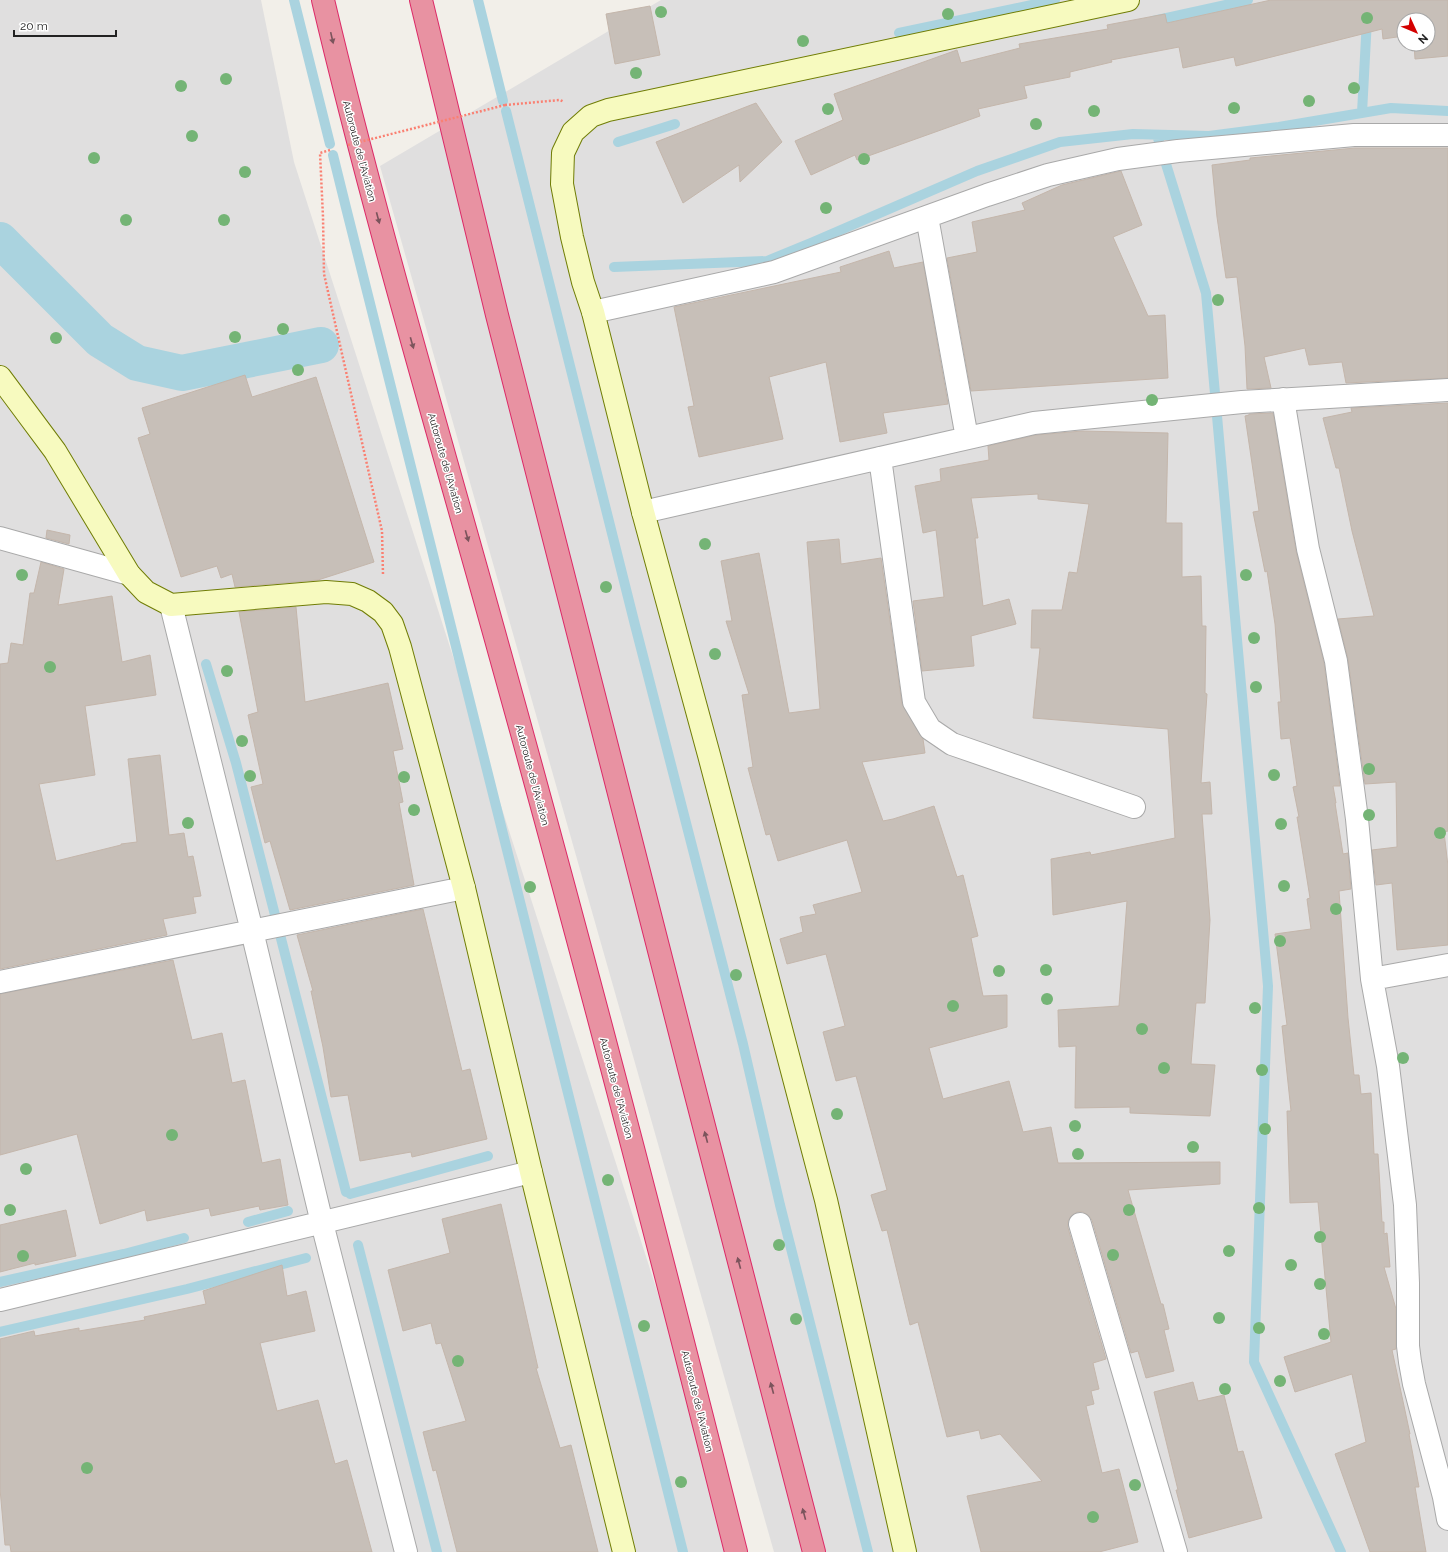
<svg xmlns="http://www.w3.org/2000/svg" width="1448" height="1552" font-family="Raleway,sans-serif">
<rect width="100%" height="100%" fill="#f2efe9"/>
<!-- residential -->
<path fill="#e0dfdf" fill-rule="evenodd" d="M0,0h261l33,162 447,1390h-741z
M661,0h787v1552h-674l-394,-1386zM1404,20h24v24h-24z"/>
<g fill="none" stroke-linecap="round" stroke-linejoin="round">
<!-- stream -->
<path stroke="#aad3df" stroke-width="10" d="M294,0l36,144
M478,0l25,101
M1153,21l95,-21
M899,33l156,-33
M506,111l129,514 108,419 37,161 88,347
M1362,113l6,-113
M1157,135l49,158 62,693 -14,376 87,190
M618,142l57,-18
M333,155c115,466 234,931 350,1397
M614,267l153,-6 46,-19 164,-71 83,-29 73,-8 76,2 70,-9 112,-19 57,3
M206,664l30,99 110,429
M350,1194l138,-38
M248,1222l40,-11
M358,1245l79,307
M0,1282l124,-28 60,-16
M0,1332l187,-43 119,-31"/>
<!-- canal -->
<path stroke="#aad3df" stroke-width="36" d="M0,240l100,100 37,23 45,10 139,-28"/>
</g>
<!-- building -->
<path fill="#c7bfb8" stroke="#c4b6ab" d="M1271,0h177v56l-33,3 -1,-15h14v-24h-24v16l-21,3 -1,-10 -146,37 -2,-9 -51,11 -4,-21 -68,13 1,2 -42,10v5l-46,9 3,12 -49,11 2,7 -123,44 -2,-5 -44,20 -16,-34 48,-21 -9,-26 123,-44 4,13 59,-15 -1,-4 89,-15 -1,-4 58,-11 2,9z
M650,6l10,49 -45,9 -9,-50z
M756,103l26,39 -42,40 -1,-17 -56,38 -27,-61z
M1355,148h93v230l-102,5 -4,-21 -33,3 -4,-17 -41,9 7,31 -24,1 -2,-43 -8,-69 -11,1 -9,-61 -5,-52 38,-5v-2z
M1121,171l21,54 -29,12 35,79 17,-1 3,63 -197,13 -24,-133 30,-6 -5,-30 53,-12 -3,-7 40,-18z
M889,251l5,17 29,-6 25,142 -65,9 4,20 -47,9 -14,-80 -57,15 14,62 -84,18 -11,-50 6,-1 -20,-99 167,-35 -1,-5z
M245,375l7,22 64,-20 58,185 -56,18 -83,7 -3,-13 -11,4 -4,-12 -36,11 -43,-139 12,-4 -8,-26z
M1448,403v428l-4,1 4,34v79l-51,5 -5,-67 -16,2 -4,-35 25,-3 -1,-65 -31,2 -17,-125 -10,-40 36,-3 -22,-85 -13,-63h-3l-13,-50 29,-6 -1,-4z
M1273,413l23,138 28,112 16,123h-7l3,17h-1l8,51 5,-1 3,36 -12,2 9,127 6,57h5l2,19 10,-1 3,61h4l4,68h2v12l3,-1 3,34h-6l12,42v40l-4,1 18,84h-1l10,53h-4l11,65h-56l-35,-98 31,-12 -14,-68 -57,18 -11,-35 47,-15 -13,-140 -28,1 -3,-92h4l-9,-85 5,-1 -12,-91 36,-5 -4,-30 3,-1 -13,-81h2l-6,-30 4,-1 -7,-48 -9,1 -3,-37h3l-6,-78 -8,-53 -2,1 -12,-60 6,-1 -14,-95 4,-1v-1z
M1082,431l86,2 -2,90h16v54l19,-1 1,50h4l-1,67 2,1 -6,89 9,-1 2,32h-10l8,106 -5,83h-9l-5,61 24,1 -5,51 -80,-3v-6l-55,1 1,-62 -17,1 -1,-37 61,-4 8,-105 -74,14 -2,-56 39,-7 1,3 84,-17 -7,-109 -135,-11 7,-70h-9l1,-38h30l7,-38 8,1 12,-69 -51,-5v-5l-67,4 7,40h-3l8,68 26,-7 7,25 -45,12 3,30 -52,5 -9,-70 31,-4 -8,-67 -13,3 -8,-47 26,-5 -1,-12 49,-9 -1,-14 48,-11z
M47,530l23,5 -1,9 -23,-6z
M839,539l2,25 40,-6 21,146 21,35 2,14 -63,9 21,59 10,-2 41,-13 23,71 6,-2 15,61 -7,2 12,58 24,-1v32l-78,21 14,51 66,-18 14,51 28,-5 7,36 162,-1v22l-92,6 33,114h2l6,25 -5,1 10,41 -28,7 -8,-27 -7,2 -39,-133 -4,-5 -5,-3h-6l-6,4 -3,5v7l38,131 -13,4 6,26 -8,2 3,13 -8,2 16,67 17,-4 19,73 -39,10h-118l-14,-56 75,-15 -42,-47 -19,5 -2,-9 -32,7 -29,-115 -8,3 -23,-95 -5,1 -11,-36 16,-5 -31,-114 -20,5 -13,-49 22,-6 -19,-72 -39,10 -7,-25 23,-7 -3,-15 16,-3 -3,-9 49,-13 -15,-52 -69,21 -8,-27 -4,1 -18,-67 5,-1 -11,-72 7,-1 -23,-73h6l-11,-60 38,-8 30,160 31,-4 -13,-167z
M41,562l23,7 -6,36 54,-9 10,66 28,-7 6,40 -71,11 10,69 -56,9 17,77 65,-16v-1l16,-2 -9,-83 32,-4 9,80 15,-2 4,24 5,-1 8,40 -8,1 3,16 -33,6 4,16 -167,34v-305l8,-1 3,-20 12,2 7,-52h4z
M296,607l9,95 83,-19 15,66 -10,2 10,51 -4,1 15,82 -124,25 -20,-69 -5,2 -14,-56 12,-3 -15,-69 10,-3 -19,-100z
M423,909l39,162 8,-2 17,70 -75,18 -1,-5 -51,9 -12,-66 -17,2 -8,-50 -12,-56h2l-16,-56z
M173,960l19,80 30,-7 10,50 13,-3 17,83 18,-4 8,46 -28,5 -1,-4 -48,10 -2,-8 -62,13 -2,-11 -45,14 -23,-90 -77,21v-161z
M501,1204l37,164h-2l24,80 11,-3 27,107h-141l-21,-82 -3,1 -10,-39 43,-11 -25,-78 -5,1 -5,-21 -28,8 -15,-61 62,-17 -8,-34z
M66,1210l10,46 -41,9v-2l-35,9v-47z
M282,1265l5,31 19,-5 9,40 -55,12 17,68 41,-11 17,64 12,-4 25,92h-361l-1,-7h-5l-5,-56v-150l34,-8 1,5 44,-8v3l66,-11 -1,-3 62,-13 -3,-13z
M1193,1382l5,19 26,-6 14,57 5,-1 19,67 -73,20 -13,-48h2l-24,-98z"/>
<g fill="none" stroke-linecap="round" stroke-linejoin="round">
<defs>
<path id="street" d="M927,217l40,221
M593,312l181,-40 213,-77 61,-20 70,-16 60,-8 176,-16h94
M1283,399l25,150 28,112 21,158 15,160 16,87 17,139 3,78v63l2,16 4,22 30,113 4,22
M880,458l34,244 16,27 22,15 182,63
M643,512l391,-89 208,-21 206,-12
M0,538l129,36
M171,605l81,326 70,292 84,329
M1372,979l76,-14
M0,982l464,-94
M1080,1224l96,328
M0,1300l531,-128"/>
<path id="secondary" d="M0,377l55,74 74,123 17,18 25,13 155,-13 26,2 16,7 15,11 9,12 8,23 64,241 67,284 93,380
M905,1552l-79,-352 -117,-445 -66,-243 -50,-200 -10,-30 -11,-45 -10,-53 1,-31 10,-21 18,-16 17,-6 520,-110"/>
<path id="highway" d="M323,0c52,220 117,437 177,654 83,298 161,598 236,898
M421,0l76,315 192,753 125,484"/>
</defs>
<!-- street casing -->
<use href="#street" stroke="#a9a9a9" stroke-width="24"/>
<!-- secondary casing -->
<use href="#secondary" stroke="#707d05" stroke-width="24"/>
<!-- highway casing -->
<use href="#highway" stroke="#dc2a67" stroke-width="24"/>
<!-- path -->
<path stroke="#fa8072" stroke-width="2.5" stroke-dasharray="2 2" stroke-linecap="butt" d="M505,105l55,-5 4,2
M330,150l-10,3 3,64 1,57 58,257 1,44"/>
<!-- street -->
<use href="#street" stroke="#fff" stroke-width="22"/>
<!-- secondary -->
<use href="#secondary" stroke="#f7fabf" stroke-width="22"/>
<!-- highway -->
<use href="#highway" stroke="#e892a2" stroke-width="22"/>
<!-- path-bridge -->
<path stroke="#fa8072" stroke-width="2.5" stroke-dasharray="2 2" stroke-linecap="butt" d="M348,145l157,-40"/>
</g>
<!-- trees -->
<g fill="#74b475">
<circle cx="661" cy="12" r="6"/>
<circle cx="948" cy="14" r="6"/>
<circle cx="1367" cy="18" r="6"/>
<circle cx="803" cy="41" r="6"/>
<circle cx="636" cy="73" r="6"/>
<circle cx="226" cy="79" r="6"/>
<circle cx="181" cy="86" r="6"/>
<circle cx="1354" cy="88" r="6"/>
<circle cx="1309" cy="101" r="6"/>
<circle cx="1234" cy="108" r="6"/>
<circle cx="828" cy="109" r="6"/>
<circle cx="1094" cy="111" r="6"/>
<circle cx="1036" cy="124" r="6"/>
<circle cx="192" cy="136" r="6"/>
<circle cx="94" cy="158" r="6"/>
<circle cx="864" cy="159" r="6"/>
<circle cx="245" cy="172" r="6"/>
<circle cx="826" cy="208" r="6"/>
<circle cx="126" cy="220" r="6"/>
<circle cx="224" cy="220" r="6"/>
<circle cx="1218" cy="300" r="6"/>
<circle cx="283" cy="329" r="6"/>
<circle cx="235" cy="337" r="6"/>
<circle cx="56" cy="338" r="6"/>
<circle cx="298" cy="370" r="6"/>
<circle cx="1152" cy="400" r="6"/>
<circle cx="705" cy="544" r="6"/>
<circle cx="22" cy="575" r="6"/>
<circle cx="1246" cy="575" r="6"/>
<circle cx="606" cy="587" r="6"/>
<circle cx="1254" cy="638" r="6"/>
<circle cx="715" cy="654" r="6"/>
<circle cx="50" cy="667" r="6"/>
<circle cx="227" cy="671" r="6"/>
<circle cx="1256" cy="687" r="6"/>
<circle cx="242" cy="741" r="6"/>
<circle cx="1369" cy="769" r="6"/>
<circle cx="1274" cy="775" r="6"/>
<circle cx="250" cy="776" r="6"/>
<circle cx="404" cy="777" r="6"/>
<circle cx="414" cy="810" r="6"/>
<circle cx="1369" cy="815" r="6"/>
<circle cx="188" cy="823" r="6"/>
<circle cx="1281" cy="824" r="6"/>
<circle cx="1440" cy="833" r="6"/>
<circle cx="1284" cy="886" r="6"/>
<circle cx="530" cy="887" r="6"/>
<circle cx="1336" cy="909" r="6"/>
<circle cx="1280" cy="941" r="6"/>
<circle cx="1046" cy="970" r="6"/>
<circle cx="999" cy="971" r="6"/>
<circle cx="736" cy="975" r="6"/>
<circle cx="1047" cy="999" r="6"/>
<circle cx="953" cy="1006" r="6"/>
<circle cx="1255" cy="1008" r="6"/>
<circle cx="1142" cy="1029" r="6"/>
<circle cx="1403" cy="1058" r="6"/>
<circle cx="1164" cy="1068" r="6"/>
<circle cx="1262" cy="1070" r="6"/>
<circle cx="837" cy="1114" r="6"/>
<circle cx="1075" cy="1126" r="6"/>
<circle cx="1265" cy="1129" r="6"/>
<circle cx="172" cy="1135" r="6"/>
<circle cx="1193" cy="1147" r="6"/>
<circle cx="1078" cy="1154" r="6"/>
<circle cx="26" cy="1169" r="6"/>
<circle cx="608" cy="1180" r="6"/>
<circle cx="1259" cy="1208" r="6"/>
<circle cx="10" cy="1210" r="6"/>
<circle cx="1129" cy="1210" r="6"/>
<circle cx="1320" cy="1237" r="6"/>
<circle cx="779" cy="1245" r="6"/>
<circle cx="1229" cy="1251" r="6"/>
<circle cx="1113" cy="1255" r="6"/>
<circle cx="23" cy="1256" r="6"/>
<circle cx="1291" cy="1265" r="6"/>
<circle cx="1320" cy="1284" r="6"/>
<circle cx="1219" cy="1318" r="6"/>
<circle cx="796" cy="1319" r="6"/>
<circle cx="644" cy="1326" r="6"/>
<circle cx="1259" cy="1328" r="6"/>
<circle cx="1324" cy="1334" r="6"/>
<circle cx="458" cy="1361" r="6"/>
<circle cx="1280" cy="1381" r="6"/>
<circle cx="1225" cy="1389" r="6"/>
<circle cx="87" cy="1468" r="6"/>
<circle cx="681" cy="1482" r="6"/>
<circle cx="1135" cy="1485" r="6"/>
<circle cx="1093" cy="1517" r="6"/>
</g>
<!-- one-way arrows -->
<defs><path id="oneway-solid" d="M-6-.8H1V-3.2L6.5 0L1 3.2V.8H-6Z"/></defs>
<g fill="#7b545c">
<use href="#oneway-solid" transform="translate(332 38) rotate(77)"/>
<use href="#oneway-solid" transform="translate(378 218) rotate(75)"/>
<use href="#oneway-solid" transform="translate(412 343) rotate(74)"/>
<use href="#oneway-solid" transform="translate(467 536) rotate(74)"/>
<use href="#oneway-solid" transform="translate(706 1137) rotate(-105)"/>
<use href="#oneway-solid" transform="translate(739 1263) rotate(-105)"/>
<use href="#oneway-solid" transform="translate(772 1388) rotate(-105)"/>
<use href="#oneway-solid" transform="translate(804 1514) rotate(-105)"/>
</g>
<g text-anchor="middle" stroke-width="3" stroke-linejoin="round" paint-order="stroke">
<!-- street labels -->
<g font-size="10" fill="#222" stroke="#fff">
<text transform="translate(360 151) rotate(75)" y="4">Autoroute de l'Aviation</text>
<text transform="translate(446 463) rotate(74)" y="4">Autoroute de l'Aviation</text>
<text transform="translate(533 775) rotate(75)" y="4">Autoroute de l'Aviation</text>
<text transform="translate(617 1088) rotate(75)" y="4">Autoroute de l'Aviation</text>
<text transform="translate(698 1401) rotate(76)" y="4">Autoroute de l'Aviation</text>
</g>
</g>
<!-- north arrow -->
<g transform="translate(1416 32) rotate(134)"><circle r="19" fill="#ffffff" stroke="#a7a7a7"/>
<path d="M0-3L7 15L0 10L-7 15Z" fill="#d40000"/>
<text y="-6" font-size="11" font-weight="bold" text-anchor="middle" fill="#222222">N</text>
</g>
<!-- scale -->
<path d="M14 30v6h102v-6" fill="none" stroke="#222222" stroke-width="2"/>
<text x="20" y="30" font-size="12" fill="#222222" stroke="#ffffff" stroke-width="3" paint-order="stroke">20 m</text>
</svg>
